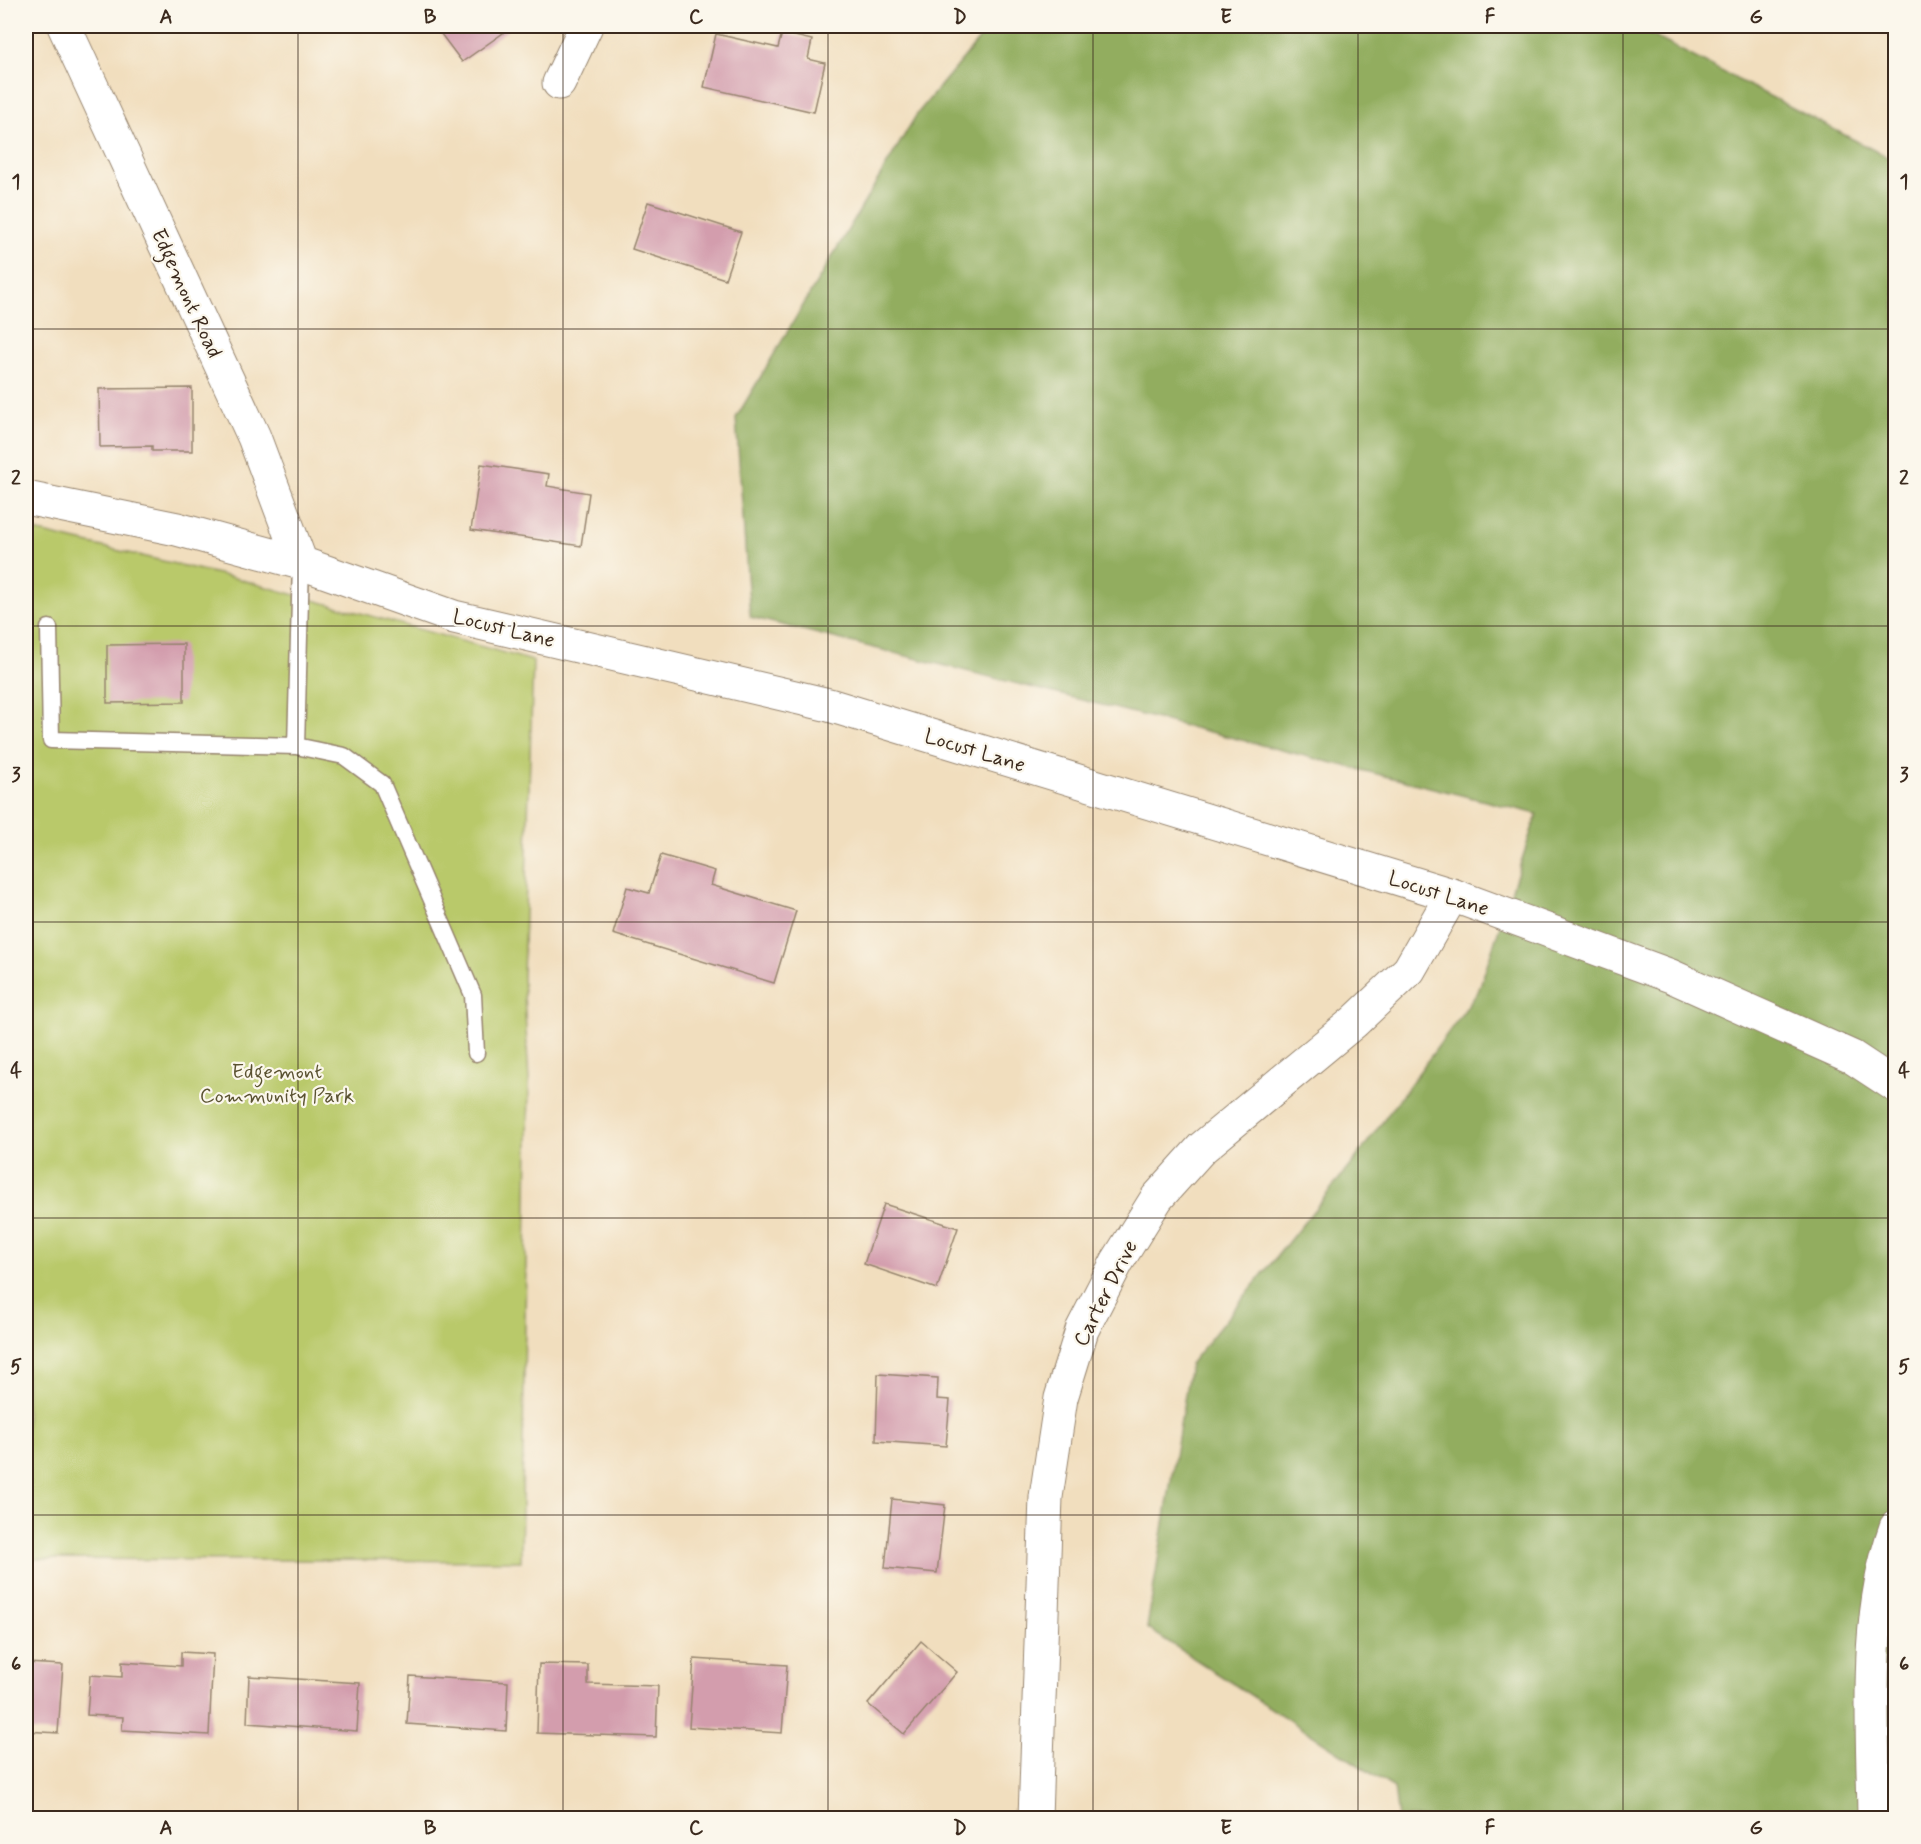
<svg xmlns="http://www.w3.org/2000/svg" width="1921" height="1844" font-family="Mynerve,sans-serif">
<rect width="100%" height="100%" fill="#fbf7ec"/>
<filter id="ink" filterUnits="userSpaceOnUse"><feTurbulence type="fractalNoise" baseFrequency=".0167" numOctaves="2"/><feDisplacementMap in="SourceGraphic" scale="12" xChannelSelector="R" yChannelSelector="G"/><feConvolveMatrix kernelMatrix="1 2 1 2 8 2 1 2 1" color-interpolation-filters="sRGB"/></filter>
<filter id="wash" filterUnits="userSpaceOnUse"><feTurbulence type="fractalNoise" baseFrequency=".008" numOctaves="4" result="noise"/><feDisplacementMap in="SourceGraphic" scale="24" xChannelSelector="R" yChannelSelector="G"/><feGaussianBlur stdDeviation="1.35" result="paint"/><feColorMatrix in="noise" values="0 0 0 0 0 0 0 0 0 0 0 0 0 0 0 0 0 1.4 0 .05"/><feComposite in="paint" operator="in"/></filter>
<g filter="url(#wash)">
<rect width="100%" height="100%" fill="#f1debe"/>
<!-- green -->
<path fill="#b9c96b" stroke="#7a7a44" stroke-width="1.5" d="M26,529l205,48 302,84 -10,316 6,103 -8,481 -495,-2z"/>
<!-- forest -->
<path fill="#92ad5f" stroke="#666c3e" stroke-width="1.5" d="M990,26h644l261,135v1657h-497l-4,-30 -247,-160 43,-264 166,-206 122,-166 59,-178 -787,-197 -14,-199 181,-304z"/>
<g id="blocks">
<!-- building -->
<path fill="#d39dad" d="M435,26h78l-51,36z
M1857,26h39v12z
M782,33l30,7 -4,19 17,4 -11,49 -110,-25 12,-53 62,14z
M648,202l93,30 -16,47 -93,-30z
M192,388v63h-40v-5l-52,1 -1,-58z
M481,464l68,10 -2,12 42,7 -8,53 -110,-16z
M184,644v58l-77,1v-58z
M661,855l54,16 -4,14 85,26 -22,72 -161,-49 14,-47 22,6z
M884,1204l74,24 -21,61 -73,-25z
M878,1374l60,4 -1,21 13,1 -4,46 -70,-5z
M892,1499l53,6 -8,68 -52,-5z
M921,1641l36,31 -53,62 -36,-30z
M181,1652l32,2 -4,81 -87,-5 1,-13 -36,-2 3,-40 32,2v-15l59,4z
M694,1659l93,6 -5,68 -93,-6z
M26,1663l37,2 -5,68 -32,-2z
M539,1664l49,1v19l70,2 -2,51 -119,-4z
M249,1676l111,7 -3,48 -110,-8z
M410,1676l98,6 -2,49 -99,-7z"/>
</g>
</g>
<g filter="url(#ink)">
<use href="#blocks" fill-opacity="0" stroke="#96846e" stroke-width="1.5"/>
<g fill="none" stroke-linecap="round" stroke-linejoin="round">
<defs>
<path id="service" d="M49,628l2,112 245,6 5,-183
M296,746l48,10 38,28 91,211 3,58"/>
<path id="minor" d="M559,83l27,-57
M1035,1818l11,-321 15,-99 21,-68 35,-68 40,-64 45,-50 152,-126 55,-52 43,-75"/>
<path id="tertiary" d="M64,26l190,411 47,126
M26,498l151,31 124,34 153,54 375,88 623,190 219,81 181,81 44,29
M1874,1818c-1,-95 -11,-199 22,-291"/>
</defs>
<!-- service casing -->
<use href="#service" stroke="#96846e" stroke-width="19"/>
<!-- minor casing -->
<use href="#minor" stroke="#96846e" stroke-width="35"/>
<!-- tertiary casing -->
<use href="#tertiary" stroke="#96846e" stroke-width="35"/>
<!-- service -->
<use href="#service" stroke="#fff" stroke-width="16"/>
<!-- minor -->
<use href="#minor" stroke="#fff" stroke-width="33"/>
<!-- tertiary -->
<use href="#tertiary" stroke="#fff" stroke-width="33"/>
</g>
</g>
<!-- grid -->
<path fill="none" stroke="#3b2a1e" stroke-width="1.5" stroke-opacity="0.55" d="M298,26v1792M563,26v1792M828,26v1792M1093,26v1792M1358,26v1792M1623,26v1792M26,329h1870M26,626h1870M26,922h1870M26,1218h1870M26,1515h1870"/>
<g text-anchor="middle" stroke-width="4.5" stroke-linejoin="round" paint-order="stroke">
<!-- street labels -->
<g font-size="21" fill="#3b2a1e" stroke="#fbf7ec">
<text transform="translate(187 293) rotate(65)" y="7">Edgemont Road</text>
<text transform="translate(504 628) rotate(14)" y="7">Locust Lane</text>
<text transform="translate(975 750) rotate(17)" y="7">Locust Lane</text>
<text transform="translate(1439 893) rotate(18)" y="7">Locust Lane</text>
<text transform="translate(1105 1293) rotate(-63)" y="7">Carter Drive</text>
</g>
<!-- park labels -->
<g font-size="21" fill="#5a5231" stroke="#fbf7ec">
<text x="277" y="1078">Edgemont<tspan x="277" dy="24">Community Park</tspan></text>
</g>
</g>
<!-- margin -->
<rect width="1921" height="1844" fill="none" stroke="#fbf7ec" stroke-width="66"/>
<rect x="33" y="33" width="1855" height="1778" fill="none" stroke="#3b2a1e" stroke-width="2"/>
<g font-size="20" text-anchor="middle" font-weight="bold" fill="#3b2a1e">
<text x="166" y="23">A</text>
<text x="430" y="23">B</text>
<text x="696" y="23">C</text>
<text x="960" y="23">D</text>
<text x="1226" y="23">E</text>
<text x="1490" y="23">F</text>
<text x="1756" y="23">G</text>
<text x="16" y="188">1</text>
<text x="1904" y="188">1</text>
<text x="16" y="484">2</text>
<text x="1904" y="484">2</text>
<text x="16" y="781">3</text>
<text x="1904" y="781">3</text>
<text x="16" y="1077">4</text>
<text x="1904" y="1077">4</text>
<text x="16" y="1373">5</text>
<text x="1904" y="1373">5</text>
<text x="16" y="1670">6</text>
<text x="1904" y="1670">6</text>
<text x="166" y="1834">A</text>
<text x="430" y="1834">B</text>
<text x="696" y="1834">C</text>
<text x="960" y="1834">D</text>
<text x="1226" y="1834">E</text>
<text x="1490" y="1834">F</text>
<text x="1756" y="1834">G</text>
</g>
</svg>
